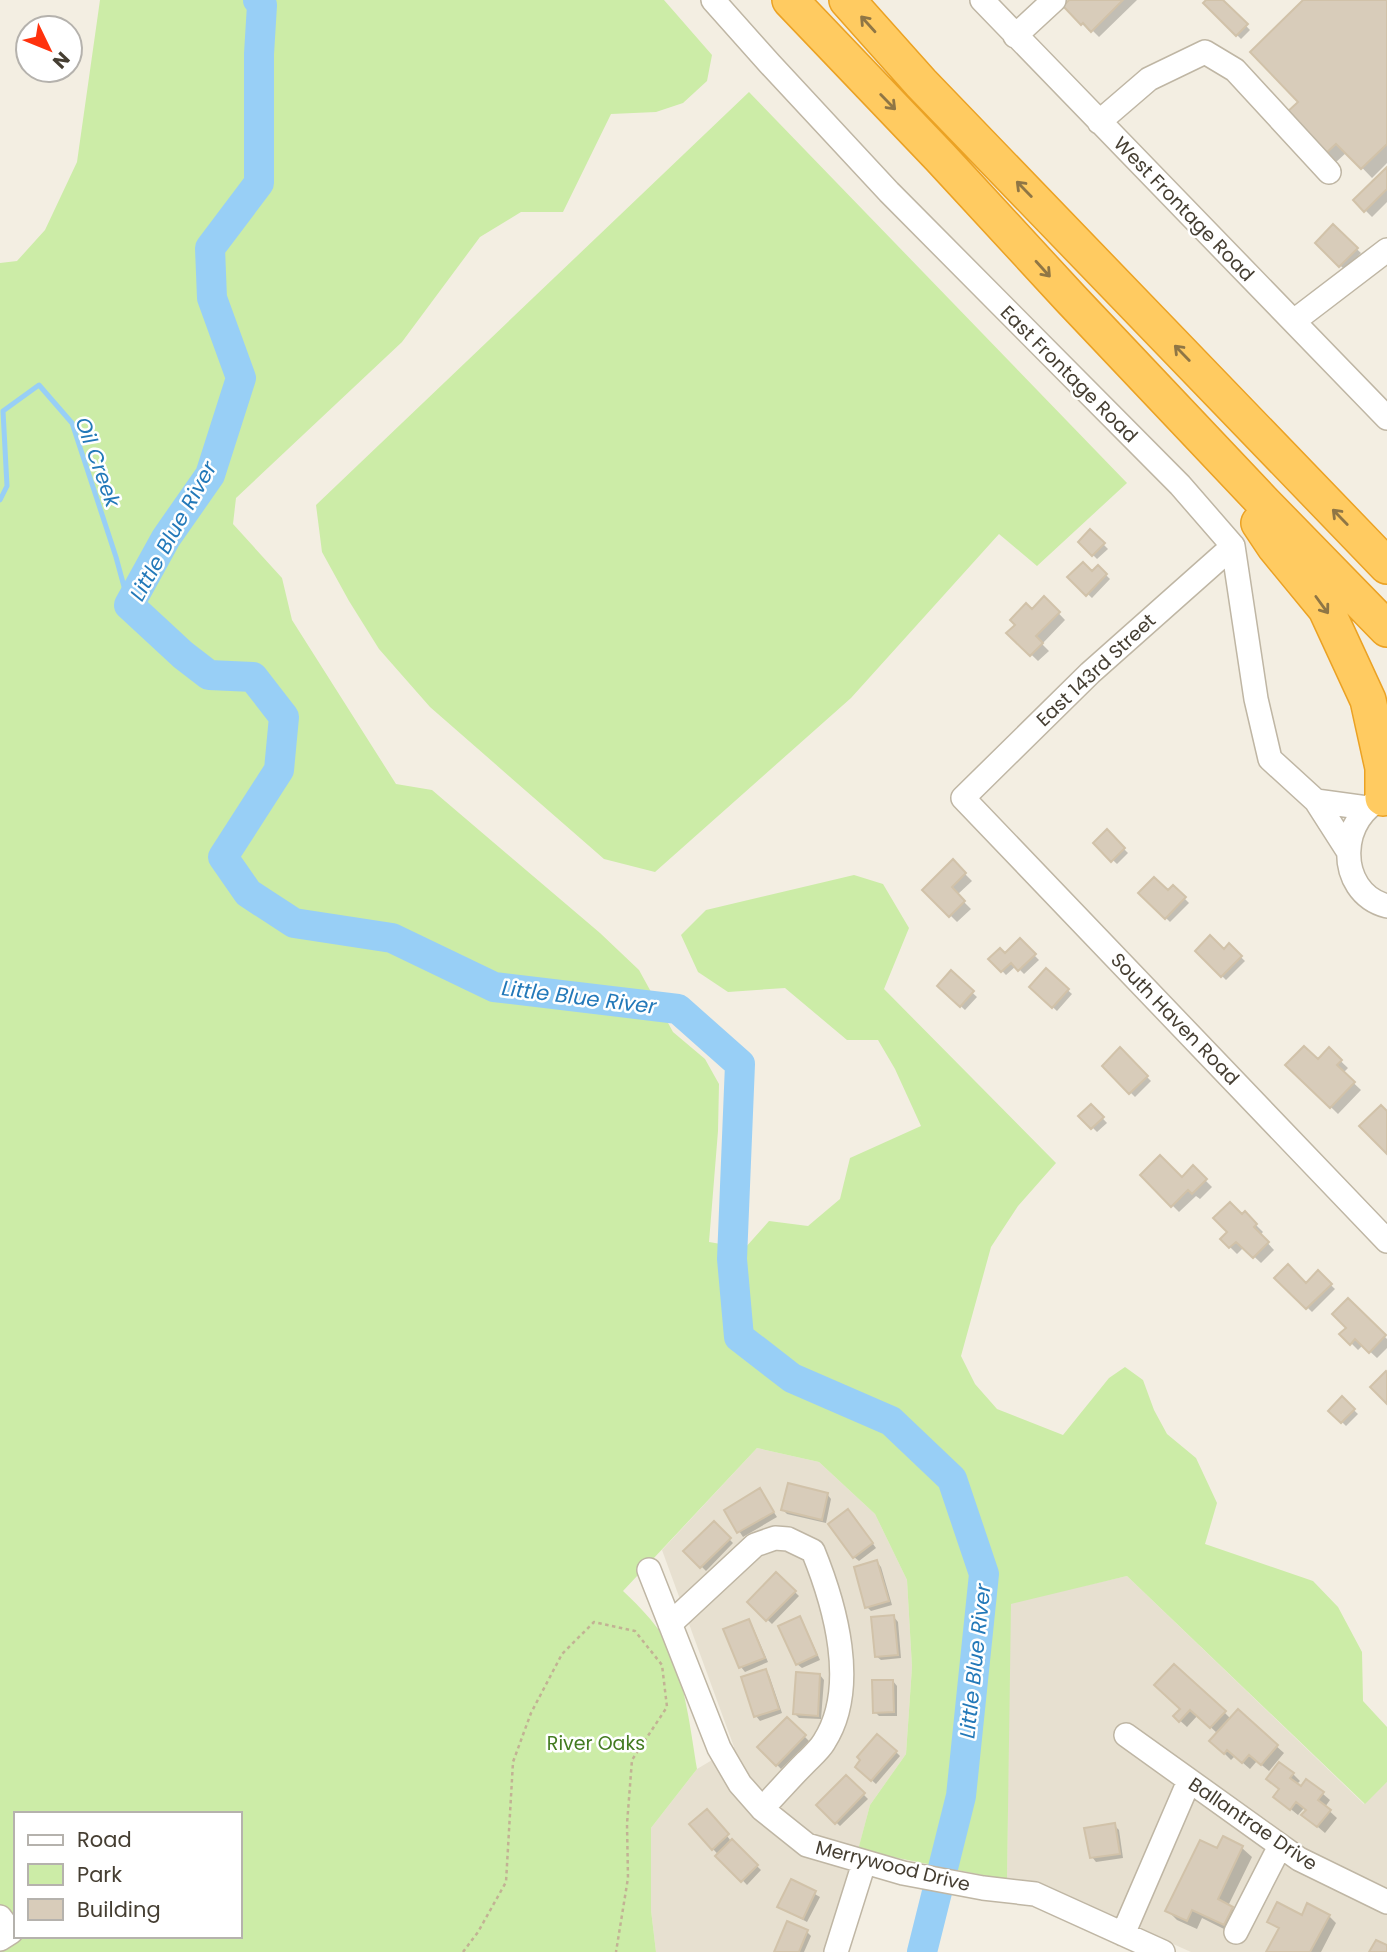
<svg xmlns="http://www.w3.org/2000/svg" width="1387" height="1952" viewBox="0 0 1387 1952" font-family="Poppins,sans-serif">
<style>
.residential{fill:#e7e0d0}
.green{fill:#cceca7;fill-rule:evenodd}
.shadow{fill:#0003}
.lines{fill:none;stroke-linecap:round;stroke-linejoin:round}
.stream{stroke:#98cff6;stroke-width:5}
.river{stroke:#98cff6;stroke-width:30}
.building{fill:#d8ccba;stroke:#d1c2a9;stroke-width:2}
.minor-casing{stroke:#bfb6a4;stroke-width:26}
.highway-casing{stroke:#eba224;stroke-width:38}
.path{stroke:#c2b294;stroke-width:2.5;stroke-dasharray:3.5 3.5;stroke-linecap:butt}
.minor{stroke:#fff;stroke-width:23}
.highway{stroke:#ffcb61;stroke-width:35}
.oneway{stroke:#8f7645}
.labels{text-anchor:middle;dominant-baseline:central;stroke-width:5;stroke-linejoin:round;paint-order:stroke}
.street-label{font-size:19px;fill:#453e32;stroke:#fff}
.park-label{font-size:19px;fill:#437b21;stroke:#fff}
.water-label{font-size:21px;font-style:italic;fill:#2379b9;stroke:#fff}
</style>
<rect width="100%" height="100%" fill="#f3eee2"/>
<path class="residential" d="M757 1448 819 1462 875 1514 907 1580 912 1667 906 1754 870 1805 849 1885 828 1952H656L651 1910V1828L697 1769 734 1747 662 1550Z
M1127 1576 1364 1804 1387 1782V1952H1191L1061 1894 1007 1880 1010 1603Z"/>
<path class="green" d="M100 0H664L712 55 707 81 683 103 656 112 611 114 563 212H521L480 237 402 342 236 498 233 524 282 578 292 620 396 784 432 790 600 933 639 970 673 1032 705 1059 719 1084 718 1131 709 1242 745 1248 769 1221 808 1226 840 1199 850 1158 921 1126 895 1069 878 1040H847L785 988 728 992 698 972 681 935 706 910 854 875 883 884 909 928 884 989 1056 1163 1018 1206 991 1247 961 1356 975 1384 997 1409 1063 1435 1109 1378 1125 1367 1143 1380 1154 1410 1167 1434 1196 1458 1217 1503 1205 1544 1313 1581 1338 1607 1362 1652 1363 1701 1387 1727V1782L1365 1804 1127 1576 1011 1604 1007 1880 858 1850 870 1805 906 1754 912 1667 907 1580 875 1514 819 1462 757 1448 623 1591C641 1608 661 1628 671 1651 685 1685 691 1732 697 1769L651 1828V1910L656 1952H0V263L17 261 45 230 77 162ZM16 1814H240V1936H16Z
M749 92 1127 483 1037 566 999 534 851 698 655 872 604 859 430 707 379 649 349 601 322 552 316 505Z"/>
<path class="shadow" d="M1071 0H1137L1099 37 1091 29 1089 31 1065 6Z
M1208 0H1221L1250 30 1241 39 1205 3Z
M1306 0H1387V163L1372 178 1347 152 1335 163 1288 115 1301 102Z
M1387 170V202L1372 217 1355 200Z
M1333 227 1361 253 1345 270 1317 243Z
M1090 531 1108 549 1097 559 1080 542Z
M1098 567 1110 579 1092 598 1070 577 1092 573Z
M1045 599 1065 620 1042 644 1049 651 1038 661 1009 633Z
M1107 832 1128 853 1117 864 1095 843Z
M953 862 972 881 957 895 971 909 957 922 925 890Z
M1173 887 1189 903 1170 922 1141 893H1168Z
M1020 941 1039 960 1024 974 1016 966 1006 975 991 959 1005 955Z
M1229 946 1245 961 1226 980 1197 951 1224 952Z
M1046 971 1072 994 1057 1011 1031 987Z
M951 973 977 997 965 1010 939 986Z
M1120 1050 1151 1081 1135 1097 1104 1066Z
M1329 1050 1348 1068 1343 1073 1361 1090 1338 1114 1288 1065 1318 1061Z
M1091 1106 1107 1123 1097 1132 1081 1116Z
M1193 1168 1212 1187 1200 1199 1196 1196 1179 1212 1142 1175 1182 1180Z
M1245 1214 1263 1232 1260 1235 1274 1250 1261 1263 1244 1247 1237 1254 1222 1239Z
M1318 1273 1335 1289 1312 1312 1277 1278 1306 1285Z
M1348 1300 1387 1339V1348L1377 1358 1363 1345 1358 1350 1342 1334 1348 1328Z
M1342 1399 1358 1414 1346 1426 1331 1411Z
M760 1491 777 1517 743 1537 726 1511Z
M827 1494 831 1499 826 1523 787 1514 783 1510Z
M852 1515 876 1548 859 1561 854 1557Z
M714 1524 733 1543 706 1571 686 1551Z
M877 1562 881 1567 892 1605 871 1611 867 1607Z
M776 1574 799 1596 772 1624 749 1602Z
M894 1617 898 1622 901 1658 881 1660 876 1656Z
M799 1618 803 1622 820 1660 802 1668 797 1664Z
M748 1621 752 1625 768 1662 745 1672 741 1667Z
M765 1671 769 1675 782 1713 760 1721 756 1716 743 1678Z
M820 1675 824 1680 821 1719 799 1718 795 1714Z
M893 1681 897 1686V1716H879L875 1712Z
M1182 1709 1224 1712 1231 1719 1238 1712 1284 1753 1269 1771 1257 1761 1250 1769 1235 1756 1231 1760 1212 1741 1218 1734 1198 1715 1187 1727 1175 1716Z
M787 1719 809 1741 781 1769 760 1747Z
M896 1752 900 1756 876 1784 857 1767Z
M1293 1774 1300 1781 1296 1785 1323 1794 1330 1800 1325 1807 1337 1818 1325 1833 1304 1815 1307 1810 1304 1808 1298 1815 1276 1797Z
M846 1777 868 1799 840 1826 818 1805Z
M707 1811 731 1841 761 1870 747 1885 713 1849Z
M1114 1825 1119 1830 1123 1858 1096 1862 1092 1857Z
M1224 1839 1242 1848 1252 1857 1228 1906 1242 1918 1234 1934 1202 1918 1197 1929 1177 1920 1167 1910 1218 1850Z
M792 1881 820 1897 807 1922 779 1907Z
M1329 1916 1336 1923 1321 1952H1268L1280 1930 1269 1921Z
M807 1932 811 1936 804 1952H776Z"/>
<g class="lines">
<path class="stream" d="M0 500 7 486 3 411 39 385 72 423 116 557 129 605"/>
<path class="river" d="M258 0 262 5 259 54V183L210 248 212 298 241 378 210 475 166 538 129 605 183 655 209 675 253 677 284 717 279 770 223 857 248 893 294 923 392 938 494 987 678 1009 740 1064 732 1259 739 1337 792 1378 891 1421 952 1479 984 1574 961 1796 922 1952"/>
</g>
<path class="building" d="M1069 0H1123L1091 32 1083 23 1081 25 1063 6Z
M1206 0H1223L1248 24 1236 36 1203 3Z
M1303 0H1387V144L1361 169 1336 144 1324 155 1285 114 1298 102 1250 52Z
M1387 167V189L1364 212 1353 200Z
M1333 224 1358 248 1339 267 1315 243Z
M1090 529 1105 543 1092 556 1078 542Z
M1083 562 1092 571 1098 565 1107 574 1086 596 1067 577Z
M1044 596 1060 612 1036 636 1043 643 1030 656 1006 633 1015 625 1010 620 1026 603 1032 609Z
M1107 829 1125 848 1111 862 1093 843Z
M953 859 966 873 952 887 965 901 949 917 922 890Z
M1154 877 1168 890 1173 885 1186 897 1165 919 1138 893Z
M1210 935 1224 949 1229 943 1242 956 1221 977 1195 951Z
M1020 938 1036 954 1018 971 1011 963 1001 972 988 959 1000 948 1005 953Z
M1046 968 1069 989 1052 1008 1029 987Z
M951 970 974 991 960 1007 937 986Z
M1304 1046 1318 1059 1329 1047 1342 1060 1337 1065 1355 1082 1330 1108 1285 1065Z
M1120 1047 1148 1076 1129 1094 1102 1066Z
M1091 1104 1104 1117 1091 1129 1078 1116Z
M1381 1105 1387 1111V1154L1359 1126Z
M1160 1155 1182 1177 1193 1165 1207 1179 1192 1194 1188 1190 1171 1207 1140 1175Z
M1230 1202 1242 1214 1245 1211 1257 1224 1254 1227 1269 1242 1253 1258 1236 1242 1229 1248 1220 1239 1227 1232 1213 1218Z
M1288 1264 1306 1283 1318 1270 1332 1284 1306 1309 1274 1278Z
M1348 1298 1386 1335 1369 1353 1355 1339 1350 1345 1339 1334 1346 1328 1332 1314Z
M1386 1371 1387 1372V1404L1370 1387Z
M1342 1396 1355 1409 1341 1423 1328 1411Z
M788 1483 828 1493 822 1520 781 1510Z
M760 1488 774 1512 737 1533 724 1510Z
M848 1509 873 1543 853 1558 828 1524Z
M714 1521 731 1538 700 1568 683 1551Z
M877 1560 889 1601 865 1608 854 1567Z
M776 1572 796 1591 766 1621 747 1602Z
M894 1615 898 1655 875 1657 871 1617Z
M800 1616 817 1655 796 1665 778 1626Z
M749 1619 765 1658 739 1668 723 1629Z
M1174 1664 1226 1711 1210 1728 1190 1710 1179 1722 1173 1716 1180 1709 1154 1685Z
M766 1669 779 1709 754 1717 741 1677Z
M796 1672 820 1674 818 1716 793 1714Z
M872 1680H893L894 1712 873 1713Z
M1238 1709 1278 1745 1261 1765 1249 1755 1242 1763 1227 1750 1224 1754 1209 1741Z
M787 1717 806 1735 776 1766 757 1747Z
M877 1734 897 1751 871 1781 855 1767 860 1760 857 1757Z
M1279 1762 1294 1773 1290 1778 1301 1786 1306 1779 1324 1792 1318 1800 1331 1810 1317 1827 1301 1815 1306 1810 1296 1802 1290 1810 1273 1797 1279 1789 1266 1779Z
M846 1775 865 1793 835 1824 816 1805Z
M707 1809 729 1834 712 1850 689 1824Z
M1115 1823 1120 1854 1090 1858 1084 1828Z
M1223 1836 1243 1846 1218 1899 1233 1907 1224 1925 1192 1910 1187 1921 1165 1911 1200 1840 1217 1848Z
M732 1839 758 1865 741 1882 715 1856Z
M791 1879 816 1891 803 1919 777 1907Z
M1277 1902 1302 1915 1307 1903 1330 1915 1310 1952H1266L1279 1928 1267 1922Z
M787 1921 808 1930 799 1952H774Z
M1376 1940 1387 1945V1952H1369Z"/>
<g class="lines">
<g class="minor-casing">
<path id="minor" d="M713 0 770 64 889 192 1180 485 1233 546 1256 699 1270 759 1316 801 1348 851
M982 0 1387 418
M1015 36 1054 0
M1099 122 1149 79 1205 52 1235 70 1329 172
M1294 321 1387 250
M1233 546 1090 673 963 798 1387 1241
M1387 797C1338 813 1334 892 1387 906
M1316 801 1367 808
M649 1570 719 1748 740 1784 762 1809 807 1845 903 1873 983 1888 1035 1894 1163 1952
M670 1624 755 1545 775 1538 788 1539 813 1551C835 1605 859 1688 824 1742 820 1749 812 1756 806 1762 791 1777 777 1793 762 1809
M1126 1735 1299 1859 1387 1902
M0 1917 11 1932 0 1939
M1236 1932 1280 1846
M1123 1934 1189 1781
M836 1952 864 1863"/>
</g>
<g class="highway-casing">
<path id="highway" d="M790 0 940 157 1071 299 1264 503 1387 629
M847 0 921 83 1387 566
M1259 523 1275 547 1326 609 1368 700 1383 768V798"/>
</g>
<path class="path" d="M463 1952 478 1932 506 1882 513 1762 531 1713 562 1654 594 1622 635 1631 662 1665 667 1707 632 1760 627 1824 628 1878 616 1952"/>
<use href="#minor" class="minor"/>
<use href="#highway" class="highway"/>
</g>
<defs><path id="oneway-shaft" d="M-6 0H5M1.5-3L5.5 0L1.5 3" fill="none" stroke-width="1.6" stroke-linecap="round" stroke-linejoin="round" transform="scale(1.75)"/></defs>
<g class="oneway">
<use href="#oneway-shaft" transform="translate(868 24) rotate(-132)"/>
<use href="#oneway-shaft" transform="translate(888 102) rotate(46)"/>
<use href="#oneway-shaft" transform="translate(1024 189) rotate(-134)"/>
<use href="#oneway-shaft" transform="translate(1043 269) rotate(48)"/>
<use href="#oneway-shaft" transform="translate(1182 353) rotate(-134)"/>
<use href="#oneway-shaft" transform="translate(1340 517) rotate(-134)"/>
<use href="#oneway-shaft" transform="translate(1322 605) rotate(54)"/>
</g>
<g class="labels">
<g class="street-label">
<text transform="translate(1184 209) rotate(46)">West Frontage Road</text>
<text transform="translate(1069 374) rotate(45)">East Frontage Road</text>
<text transform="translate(1096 670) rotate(-43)">East 143rd Street</text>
<text transform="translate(1175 1019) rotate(46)">South Haven Road</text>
<text transform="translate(1253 1824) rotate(34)">Ballantrae Drive</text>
<text transform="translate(893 1866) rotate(14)">Merrywood Drive</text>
</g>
<g class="park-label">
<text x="596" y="1743">River Oaks</text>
</g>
<g class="water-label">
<text transform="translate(98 462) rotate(70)">Oil Creek</text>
<text transform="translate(173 531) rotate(-61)">Little Blue River</text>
<text transform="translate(579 997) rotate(7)">Little Blue River</text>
<text transform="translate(975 1661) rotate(-84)">Little Blue River</text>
</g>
</g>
<rect x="14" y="1812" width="228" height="126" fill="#ffffff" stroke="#b5b2ad" stroke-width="2"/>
<rect x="28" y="1835" width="35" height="10" fill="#ffffff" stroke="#b5b2ad" stroke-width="2"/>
<text x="77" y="1847" font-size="21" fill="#453e32">Road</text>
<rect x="28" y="1864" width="35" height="21" fill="#cceca7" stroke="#b5b2ad" stroke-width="2"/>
<text x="77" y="1882" font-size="21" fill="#453e32">Park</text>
<rect x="28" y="1899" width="35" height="21" fill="#d8ccba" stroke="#b5b2ad" stroke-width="2"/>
<text x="77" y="1917" font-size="21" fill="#453e32">Building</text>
<g transform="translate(49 49) rotate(133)"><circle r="33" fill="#ffffff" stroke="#b5b2ad" stroke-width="2"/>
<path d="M0-5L12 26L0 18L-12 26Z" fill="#ff320d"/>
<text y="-10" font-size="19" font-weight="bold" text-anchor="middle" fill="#453e32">N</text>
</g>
</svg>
